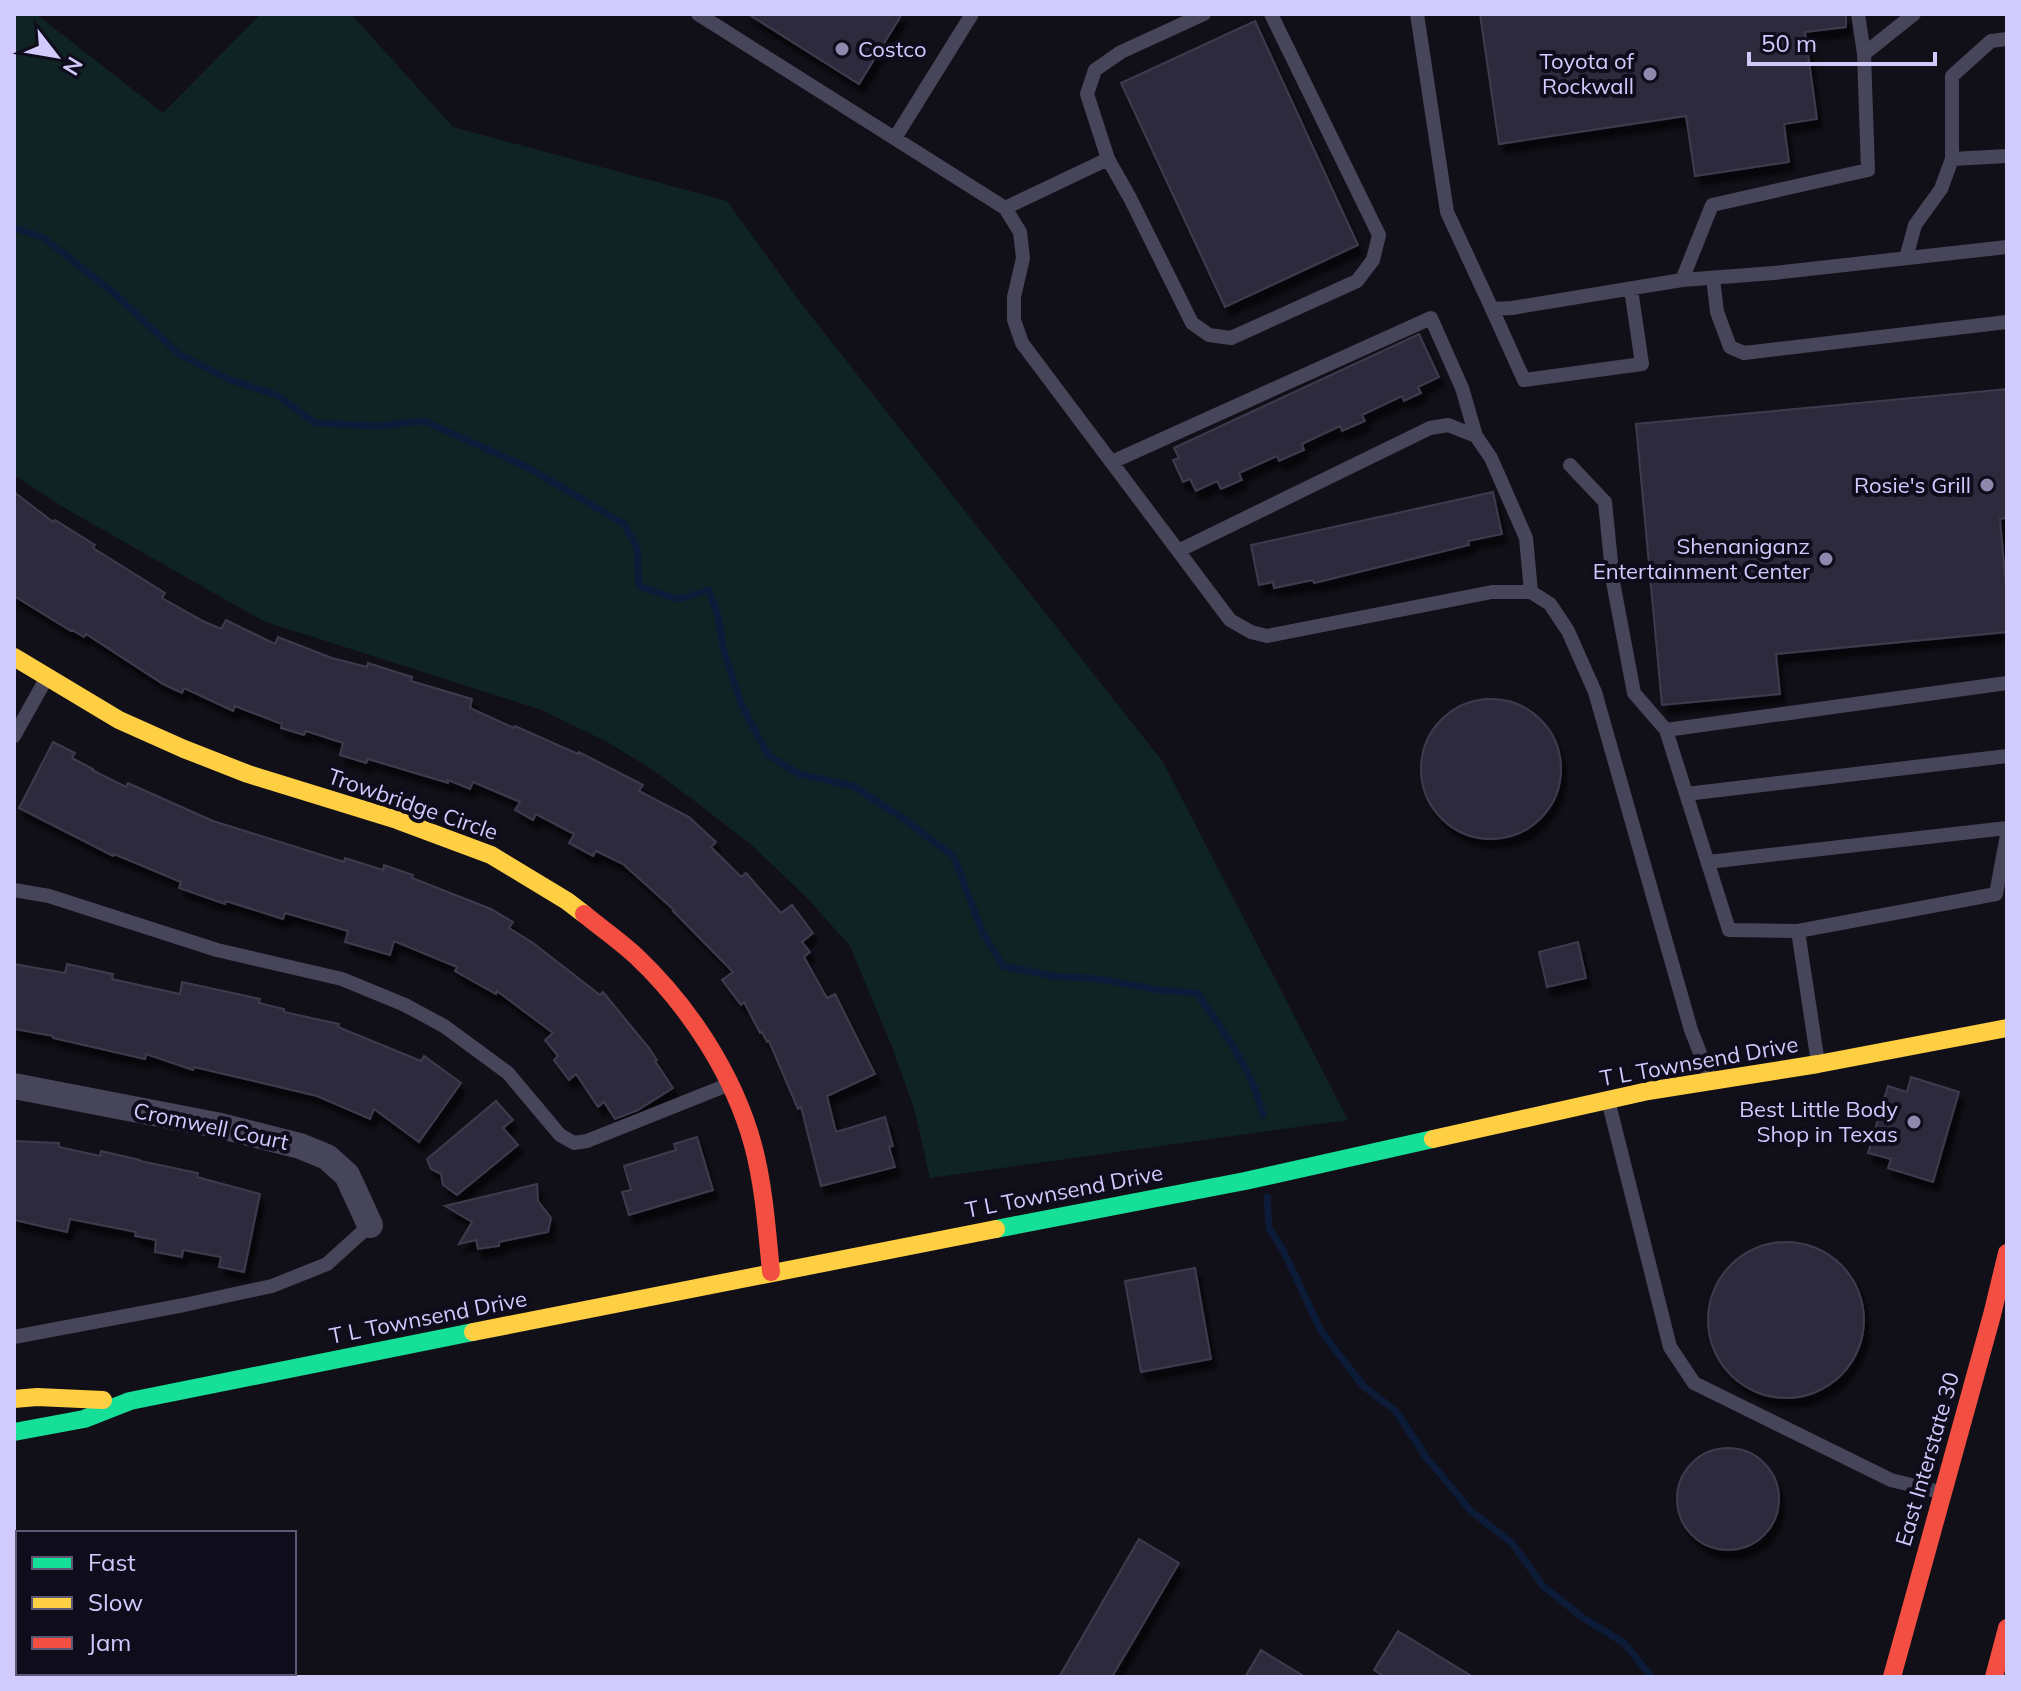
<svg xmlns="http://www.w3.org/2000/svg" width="2021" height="1691" viewBox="0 0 2021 1691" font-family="Mulish,sans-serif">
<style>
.green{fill:#102324}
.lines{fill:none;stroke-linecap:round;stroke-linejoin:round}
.stream{stroke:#0c1b38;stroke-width:7}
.building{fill:#2f2c3c;stroke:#3d3a4d;stroke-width:2;filter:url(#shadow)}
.lane{stroke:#464559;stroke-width:14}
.street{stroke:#464559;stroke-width:26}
.fast{stroke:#16e098;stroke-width:18}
.slow{stroke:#ffcf43;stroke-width:18}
.jam{stroke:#f24e42;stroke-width:18}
.poi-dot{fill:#8e89ad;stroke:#0f0c1c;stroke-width:3}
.labels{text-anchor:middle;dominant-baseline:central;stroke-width:8;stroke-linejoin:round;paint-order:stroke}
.poi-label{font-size:22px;fill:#d1cafd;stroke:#0f0c1c;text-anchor:end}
.street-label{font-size:22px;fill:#d1cafd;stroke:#0f0c1c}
</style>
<defs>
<filter id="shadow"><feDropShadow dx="5" dy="9" stdDeviation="2" flood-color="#0009"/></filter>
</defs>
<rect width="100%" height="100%" fill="#111018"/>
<path class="green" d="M14 14H36L163 113 261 14H351L453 127 727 201 800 302 1163 762 1348 1120 930 1178 914 1108 892 1047 850 946 810 901 754 847 700 805 653 770 609 743 542 710 263 621 63 507 14 475Z"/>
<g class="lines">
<path class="stream" d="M14 228 42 237 113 292 179 354 228 379 276 395 316 423 378 426 424 421 529 468 624 524 637 547 639 586 678 599 709 590 718 616 724 651 741 704 768 755 799 774 853 786 907 821 954 857 982 931 1003 966 1053 976 1099 979 1159 990 1197 993C1223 1031 1252 1069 1263 1115
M1267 1197 1269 1228 1284 1252 1321 1331 1364 1387 1395 1410 1426 1457 1472 1512 1511 1542 1544 1587 1582 1617 1624 1643 1652 1677"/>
</g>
<path class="building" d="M748 14H902L859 84Z
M1480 14H1846V27L1805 32 1817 119 1784 124 1789 162 1695 176 1686 116 1499 144Z
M1255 21 1358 245 1225 307 1121 83Z
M1419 334 1439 377 1418 387 1421 393 1404 401 1402 396 1362 415 1365 421 1342 431 1340 426 1302 444 1304 450 1279 461 1277 456 1239 473 1242 480 1221 489 1217 481 1196 491 1190 479 1183 482 1173 460 1179 458 1174 448Z
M2007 389V518L2000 519 2007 598V632L1776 654 1780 694 1662 705 1636 424Z
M14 492 53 522 55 520 95 545 93 548 165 593 162 598 203 621 221 629 226 620 275 644 278 637 332 658 367 667 368 663 412 677 411 681 472 699 470 708 514 728 515 726 578 754 579 752 643 785 639 791 689 817 716 842 711 847 741 877 746 873 781 913 792 905 813 933 802 942 810 952 804 957 827 998 835 994 875 1074 827 1096 836 1132 885 1117 893 1146 889 1147 895 1167 821 1186 801 1107 798 1109 769 1041 767 1042 762 1032 760 1033 744 1002 741 1005 722 980 733 972 673 911 674 910 623 864 596 851 593 856 569 843 574 834 536 814 533 820 515 810 520 802 473 782 470 789 448 780V783L368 759 366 763 340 755 343 743 306 731 304 735 281 728 282 724 235 706 233 711 184 688 182 693 163 684 86 634 84 637 72 630 71 631 14 596Z
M1493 492 1502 534 1468 541 1469 545 1314 583 1313 580 1274 588 1273 582 1259 585 1251 545Z
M1421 769a70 70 0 1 1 140 0a70 70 0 1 1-140 0Z
M53 742 75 753 72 758 93 769 92 770 126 787 128 783 213 821 344 862 345 858 383 870 384 865 413 875 412 878 491 909 513 922 509 928 533 943 600 995 603 992 649 1048 657 1060 655 1061 673 1088 638 1110 615 1119 604 1102 598 1107 576 1074 569 1080 554 1060 558 1056 545 1040 553 1033 497 991 496 994 455 971 457 967 394 941 390 955 345 942 348 931 285 913 283 919 226 901 225 904 179 888 181 882 114 854 113 856 19 808Z
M1578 942 1586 978 1547 987 1539 952Z
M14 964 65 973 67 964 113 974 112 979 180 994 182 982 260 999 259 1003 284 1009V1012L339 1024 338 1027 421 1061 424 1056 461 1083 419 1142 374 1109 370 1119 317 1096 194 1067 193 1070 146 1054 145 1059 53 1038V1036L14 1029Z
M1911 1077 1959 1092 1933 1182 1888 1168 1891 1159 1868 1153 1888 1086 1907 1092Z
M496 1101 513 1120 503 1128 518 1145 457 1195 443 1185 441 1174 431 1169 427 1159Z
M697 1137 713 1190 629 1215 622 1192 631 1190 624 1166 676 1150 674 1144Z
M14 1141 59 1143V1147L100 1156 101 1151 140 1160V1161L198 1173 197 1177 260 1194 244 1272 219 1267 221 1257 183 1250 182 1257 155 1252 156 1240 135 1236 136 1232 70 1219 67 1232 14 1220Z
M537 1184 538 1201 551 1218 548 1232 499 1242V1246L478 1249 476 1240 459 1244 472 1222 445 1206Z
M1708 1320a78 78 0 1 1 156 0a78 78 0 1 1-156 0Z
M1195 1268 1211 1359 1141 1372 1125 1281Z
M1677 1499a51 51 0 1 1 102 0a51 51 0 1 1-102 0Z
M1139 1539 1179 1563 1112 1677H1059Z
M1398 1631 1473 1677H1385L1374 1670Z
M1261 1650 1305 1677H1245Z"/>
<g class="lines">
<path class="lane" d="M698 14 1005 208 1020 232 1023 258 1014 297V320L1022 343 1230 620 1251 632 1267 636 1492 592H1531L1550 604 1568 631 1595 692 1691 1030 1711 1081
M1204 14 1121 52 1095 70 1087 94 1108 159 1130 198 1192 323 1209 335 1231 338 1357 281 1373 260 1379 235 1271 14
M1417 14 1447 212 1492 309 1512 308 1682 280 1712 205 1868 170 1864 54 1914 14
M1858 14 1864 54
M895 138 972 14
M1952 159 2007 156
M1005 208 1108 159
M1906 258 1915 225 1941 189 1952 159V76L1991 41 2007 39
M1713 278 1717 312 1730 347 1744 353 2007 322
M1682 280 1774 273 2007 247
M1492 309 1524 380 1642 364 1631 289
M1112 462 1431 318 1462 388 1476 436
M1570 465 1605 502 1613 582 1634 693 1666 730
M1178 551 1430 428 1448 425 1476 436 1491 458 1526 538 1531 592
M14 736 46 679
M1686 794 2007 756
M1708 862 2007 828
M14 890 49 896 217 950 342 979 405 1005 444 1026 508 1073 560 1135 574 1143 587 1141 730 1084
M1798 931 1996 894 2007 835
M1818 1063 1798 931 1729 930 1666 730 2007 683
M1608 1100 1670 1347 1694 1383 1891 1480 1940 1492
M14 1337 184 1305 272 1286 327 1264 370 1225"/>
<path class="street" d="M14 1086 221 1126 300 1146 327 1157 347 1175 370 1225"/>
<path class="fast" d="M996 1229 1245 1181 1433 1139
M14 1432 84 1419 130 1401 473 1332"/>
<path class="slow" d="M14 657 119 720 184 749 248 774 397 820 491 855 567 901 584 914
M1433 1139 1648 1091 1818 1064 2007 1028
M473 1332 996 1229
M14 1399 37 1397 103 1400"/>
<path class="jam" d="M584 914C601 928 620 941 636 956 689 1006 734 1075 753 1145 764 1186 767 1231 771 1272
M1892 1677 1992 1315 2007 1253
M1994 1677 2007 1628"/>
</g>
<g class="poi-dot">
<circle cx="842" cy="49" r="8"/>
<circle cx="1650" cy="74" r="8"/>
<circle cx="1987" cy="485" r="8"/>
<circle cx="1826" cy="559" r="8"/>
<circle cx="1914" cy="1122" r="8"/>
</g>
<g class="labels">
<g class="poi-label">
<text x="858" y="49" text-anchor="start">Costco</text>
<text x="1634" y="61">Toyota of<tspan x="1634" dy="25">Rockwall</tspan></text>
<text x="1971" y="485">Rosie's Grill</text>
<text x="1810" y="546">Shenaniganz<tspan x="1810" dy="25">Entertainment Center</tspan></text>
<text x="1898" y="1109">Best Little Body<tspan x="1898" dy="25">Shop in Texas</tspan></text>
</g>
<g class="street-label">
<text transform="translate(413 804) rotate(19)">Trowbridge Circle</text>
<text transform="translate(1699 1061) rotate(-10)">T L Townsend Drive</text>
<text transform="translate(211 1126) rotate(12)">Cromwell Court</text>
<text transform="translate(1064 1191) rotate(-11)">T L Townsend Drive</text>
<text transform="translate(428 1317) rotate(-11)">T L Townsend Drive</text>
<text transform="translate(1927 1459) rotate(-74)">East Interstate 30</text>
</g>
</g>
<rect width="2021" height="1691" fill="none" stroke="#d1cafd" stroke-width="32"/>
<rect x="16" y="1531" width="280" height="144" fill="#0f0c1c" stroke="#5d5876" stroke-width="2"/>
<rect x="32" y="1557" width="40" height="12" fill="#16e098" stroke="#5d5876" stroke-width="2"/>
<text x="88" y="1571" font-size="24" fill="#d1cafd">Fast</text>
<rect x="32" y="1597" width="40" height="12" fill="#ffcf43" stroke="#5d5876" stroke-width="2"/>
<text x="88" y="1611" font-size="24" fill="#d1cafd">Slow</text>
<rect x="32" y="1637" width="40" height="12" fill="#f24e42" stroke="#5d5876" stroke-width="2"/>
<text x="88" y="1651" font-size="24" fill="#d1cafd">Jam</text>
<g transform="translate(56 56) rotate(121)" stroke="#0f0c1c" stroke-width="6" paint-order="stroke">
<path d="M0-6L14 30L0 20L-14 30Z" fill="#d1cafd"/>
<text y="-12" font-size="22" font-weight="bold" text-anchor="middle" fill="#d1cafd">N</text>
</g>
<path d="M1749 52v12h186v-12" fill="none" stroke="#d1cafd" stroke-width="4"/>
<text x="1761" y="52" font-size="24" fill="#d1cafd" stroke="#0f0c1c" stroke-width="6" paint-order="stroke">50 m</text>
</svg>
